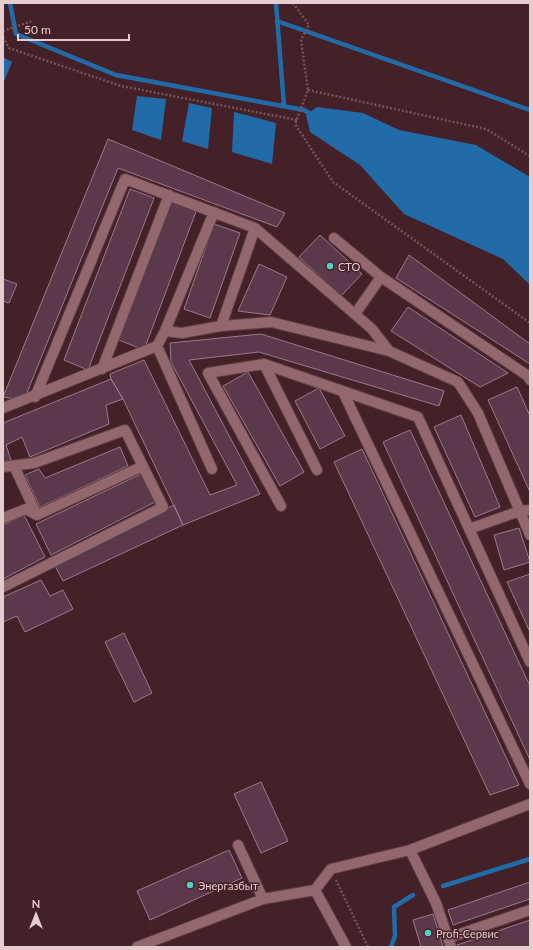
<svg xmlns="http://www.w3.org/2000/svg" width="533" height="950" viewBox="0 0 533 950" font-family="Lato,sans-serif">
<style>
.water{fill:#226ba9}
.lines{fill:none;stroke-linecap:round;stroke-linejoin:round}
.stream{stroke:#226ba9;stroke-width:4.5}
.building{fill:#5b384a;stroke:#9f788b}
.minor-casing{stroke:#5d3f45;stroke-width:12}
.path{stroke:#75545b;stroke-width:2.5;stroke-dasharray:2 2;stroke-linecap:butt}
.minor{stroke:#92676e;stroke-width:10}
.poi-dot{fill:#55cec4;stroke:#442028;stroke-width:1.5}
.labels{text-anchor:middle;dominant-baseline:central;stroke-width:3;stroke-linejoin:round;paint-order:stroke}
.poi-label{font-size:11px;fill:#e4cccf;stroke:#442028;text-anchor:start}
</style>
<rect width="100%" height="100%" fill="#442028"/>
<path class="water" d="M3 57 12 62 3 84Z
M137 96 166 99 161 140 132 130Z
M189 103 212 108 208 149 182 141Z
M317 107 363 113 399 130 476 145 530 177V285L503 259 404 214 360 165 310 132 306 115Z
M234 112 276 123 272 164 232 152Z"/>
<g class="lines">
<path class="stream" d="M10 3 16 34 116 75 304 110 314 116
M276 3 284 106
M277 21 530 110
M443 886 530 859
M391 947 395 936 394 907 413 895"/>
</g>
<path class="building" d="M108 139 285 213 277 227 118 168 24 400 3 397Z
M130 189 154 198 88 370 64 360Z
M172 200 197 209 144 350 119 340Z
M214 224 240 233 210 318 184 309Z
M320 235 362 274 341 296 299 257Z
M409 255 530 344V364L396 278Z
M259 264 287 277 270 315 238 311Z
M3 279 17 284 9 303 3 301Z
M408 307 508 373 480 387 391 331Z
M261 334 444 391 439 406 259 352 189 360 260 494 183 525 123 399 111 379 110 374 144 360 210 495 237 485 171 362 170 343Z
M248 372 304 472 280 486 223 386Z
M111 379 123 399 106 405 109 424 30 457 22 437 6 445 11 460 3 462V423Z
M517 387 530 416V492L488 400Z
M319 388 345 436 320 449 295 401Z
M461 415 500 507 475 517 434 427Z
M410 430 530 686V760L383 442Z
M120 447 128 466 40 507 25 475 39 469 45 478Z
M362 449 519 785 490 795 334 462Z
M143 473 159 500 51 555 36 524Z
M174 505 183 525 63 581 54 564Z
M24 515 45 557 3 579V525Z
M519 528 530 562 504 570 494 535Z
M530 574V632L507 582Z
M41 580 50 596 63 590 73 609 25 632 17 616 3 622V597Z
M124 633 152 693 134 702 105 642Z
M261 782 288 841 261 853 234 794Z
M229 850 242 878 150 920 137 891Z
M530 882V899L453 925 448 910Z
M433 914 443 947H421L413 920Z
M530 920V947H458L457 945Z"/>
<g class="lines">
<g class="minor-casing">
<path id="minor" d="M334 238 381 277 528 376 530 380
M355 314 381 277
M221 326 255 228
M165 331 182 333 221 326 271 322 389 351 458 382 478 413 530 535
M264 364 317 470
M102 369 169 195
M343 392 530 784
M35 397 125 179 255 228 372 329 389 351
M3 408 157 346
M14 466 37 515
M3 467 34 463 125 430 163 507 3 587
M212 469 157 346 165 331 214 212
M281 506 208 373 264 364 418 417 530 662
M3 518 26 509 37 515 143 466
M469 529 520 511 530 510
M238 845 263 899
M410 850 436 903 451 947
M315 890 346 947
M448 938 530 910
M137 947 263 899 315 890 331 869 410 850 530 804"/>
</g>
<path class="path" d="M293 3 309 25 301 40 308 90 295 124 333 182 530 323
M3 31 32 21
M3 37 9 48 121 86 297 120
M308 90 486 129 530 156
M336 880 368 947"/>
<use href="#minor" class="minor"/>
</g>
<g class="poi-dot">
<circle cx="330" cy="266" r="4"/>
<circle cx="190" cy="885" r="4"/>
<circle cx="428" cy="933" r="4"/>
</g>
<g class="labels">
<g class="poi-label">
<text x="338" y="266">СТО</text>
<text x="198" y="885">Энергазбыт</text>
<text x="436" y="933">Profi-Сервис</text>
</g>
</g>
<rect width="533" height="950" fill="none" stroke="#e4cccf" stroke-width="8"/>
<g transform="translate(36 914)" stroke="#442028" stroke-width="3" paint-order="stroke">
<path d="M0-3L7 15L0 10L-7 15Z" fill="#e4cccf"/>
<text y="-6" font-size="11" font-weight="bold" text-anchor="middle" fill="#e4cccf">N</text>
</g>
<path d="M18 34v6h111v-6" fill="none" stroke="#e4cccf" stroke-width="2"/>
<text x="24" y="34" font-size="12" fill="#e4cccf" stroke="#442028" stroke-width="3" paint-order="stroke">50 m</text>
</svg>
